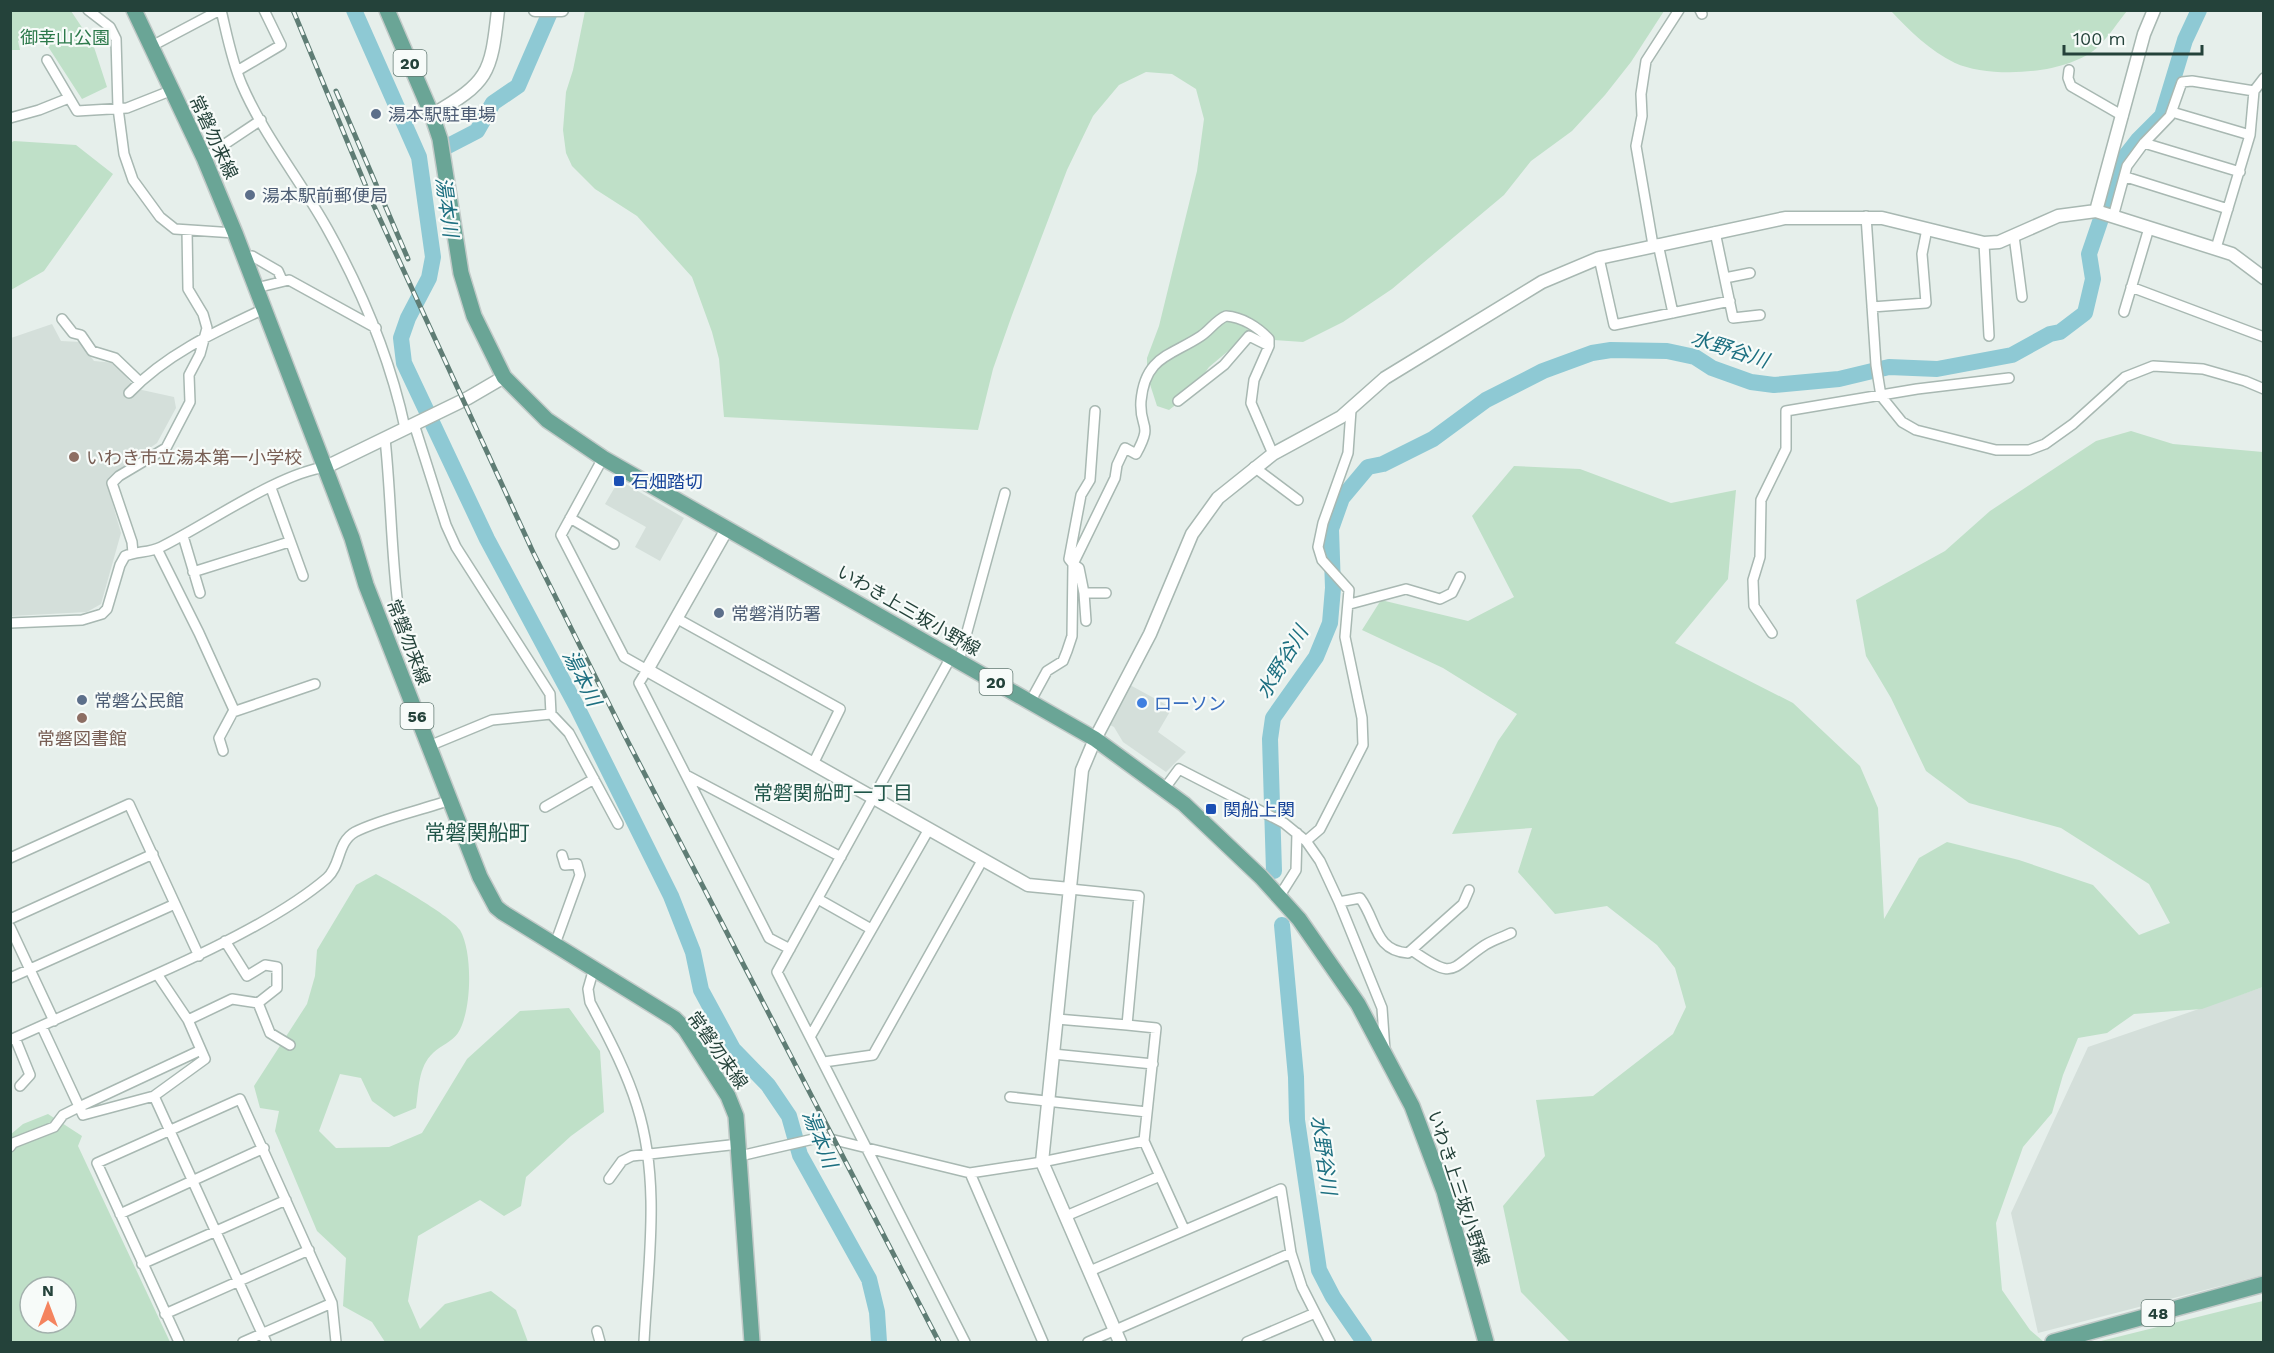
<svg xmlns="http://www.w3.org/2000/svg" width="2274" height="1353" viewBox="0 0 2274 1353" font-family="'Work Sans','Noto Sans JP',sans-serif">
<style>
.built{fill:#d4dfda}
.green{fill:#bfe0c8;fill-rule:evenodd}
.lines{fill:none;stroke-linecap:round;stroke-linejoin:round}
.river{stroke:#8ec9d4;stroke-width:16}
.minor-casing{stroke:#a8b8b2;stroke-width:12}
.tertiary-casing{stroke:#a8b8b2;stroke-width:15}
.primary-casing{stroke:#c2cac8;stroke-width:18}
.minor{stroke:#fff;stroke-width:9}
.tertiary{stroke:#fff;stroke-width:12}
.primary{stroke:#6aa596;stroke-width:15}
.rail-casing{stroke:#5f7d75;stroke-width:5}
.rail{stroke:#f7fbf9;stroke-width:3;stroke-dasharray:9;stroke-linecap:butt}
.service-dot{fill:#5c6f8a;stroke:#f7fbf9;stroke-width:2}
.education-dot{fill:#8d6e63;stroke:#f7fbf9;stroke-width:2}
.transit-dot{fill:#1a4fb4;stroke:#f7fbf9;stroke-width:2}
.shop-dot{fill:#3f7fe0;stroke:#f7fbf9;stroke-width:2}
.labels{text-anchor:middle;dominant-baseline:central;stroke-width:4.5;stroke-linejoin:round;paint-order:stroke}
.shield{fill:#f7fbf9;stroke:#637a73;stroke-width:1.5}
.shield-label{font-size:16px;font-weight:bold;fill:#24423a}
.park-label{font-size:18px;fill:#2d7a4b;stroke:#f7fbf9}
.service-label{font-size:18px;fill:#4e5e75;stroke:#f7fbf9;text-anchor:start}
.street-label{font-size:18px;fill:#24423a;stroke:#f7fbf9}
.education-label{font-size:18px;fill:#785e54;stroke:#f7fbf9;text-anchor:start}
.transit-label{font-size:18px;fill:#164399;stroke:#f7fbf9;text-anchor:start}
.shop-label{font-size:18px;fill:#366cbe;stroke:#f7fbf9;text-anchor:start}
.water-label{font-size:20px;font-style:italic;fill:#1c6f80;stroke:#f7fbf9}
.neighbourhood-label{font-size:20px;fill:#1f5548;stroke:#f7fbf9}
.quarter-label{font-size:21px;fill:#1f5548;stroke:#f7fbf9}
</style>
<rect width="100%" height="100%" fill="#e6efeb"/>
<path class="built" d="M52 324 61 341 80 342 94 361 115 363 132 384 142 390 174 397 176 408 157 443 117 471 107 484 121 533 101 604 87 612 11 616V338Z
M619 480 684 518 660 561 635 547 646 527 605 504Z
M1130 685 1172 708 1158 732 1186 752 1166 772 1123 742 1114 727 1108 724Z
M2263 987V1275L2038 1333 2011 1213 2088 1047Z"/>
<path class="green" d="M10 11H71L93 44 107 87 82 99 36 28 18 41 20 50H11Z
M585 11H1664L1631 62 1605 95 1572 131 1531 161 1504 195 1392 289 1343 322 1303 342 1259 339 1233 347 1209 367 1191 393 1169 410 1157 406 1147 375V358L1159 326 1197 171 1204 119 1196 89 1172 74 1146 72 1119 85 1093 116 1067 170 1012 315 993 369 978 430 724 417 719 359 712 332 692 277 637 216 595 189 572 166 566 153 563 130 566 92 573 70Z
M1891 11H2127C2118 22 2109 36 2099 46 2069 75 1991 79 1955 63 1930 51 1909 30 1891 11Z
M14 141 76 145 113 174 44 271 11 290 10 143Z
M2131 431 2173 444 2263 452V987L2202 1009 2134 1014 2107 1033 2078 1038 2063 1075 2052 1113 2023 1147 1996 1223 2002 1290 2030 1330 2044 1342H1570L1521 1292 1503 1206 1545 1156 1536 1100 1593 1096 1673 1034 1686 1007 1675 968 1657 945 1607 906 1555 914 1518 872 1532 828 1452 834 1498 741 1517 714 1443 668 1362 630 1381 600 1468 621 1514 597 1472 516 1514 466 1580 469 1671 503 1736 490 1728 579 1675 643 1793 703 1860 766 1878 808 1884 919 1919 858 1947 842 2019 860 2093 885 2139 935 2170 923 2149 884 2061 828 1969 803 1926 771 1891 698 1866 656 1856 600 1945 551 1990 511 2096 441Z
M376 874C393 883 451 916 460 930 473 952 472 1011 458 1033 453 1041 440 1046 433 1053 418 1067 419 1089 416 1108L394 1117 372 1101 361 1078 340 1074 319 1131 336 1148 389 1147 422 1133 467 1059 520 1011 569 1008 600 1051 604 1112 571 1136 526 1177 521 1206 504 1216 480 1200 418 1236 408 1301 420 1329 445 1304 491 1291 516 1310 528 1342H385L372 1322 343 1306 346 1258 317 1231 275 1131 279 1111 260 1108 254 1086 307 1004 315 976 317 950 356 885Z
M48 1114 82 1136 78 1146 170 1342H11L10 1135 23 1124ZM30 1287H66V1323H30Z
M2263 1301V1342H2097L2242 1306Z"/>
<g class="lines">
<path class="river" d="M354 10 419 157 433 257 429 278 408 318 401 338 404 363 487 539 577 707 671 896 693 952 701 990 733 1049 768 1085 789 1116 800 1155 869 1279 877 1312 879 1342
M448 146 477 131 493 103 518 86 551 10
M1274 871 1270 739 1273 718 1316 657 1330 623 1333 588 1331 529 1342 498 1368 467 1383 464 1433 439 1486 400 1543 371 1592 353 1611 350 1667 351 1695 357 1712 368 1751 382 1774 385 1839 379 1889 367 1937 369 2012 355 2050 334 2060 332 2085 313 2093 279 2089 254 2120 163 2138 140 2162 116 2185 40 2199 10
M1282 925 1296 1077 1297 1120 1319 1270 1333 1297 1364 1342"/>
<g class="minor-casing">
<path id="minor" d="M88 10 110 27 116 39 118 108 124 154 133 180 160 217 175 229 235 233
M221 10C227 35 232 62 242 85 264 136 301 181 328 230 363 293 390 358 405 428
M1700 10 1702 14
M150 47 220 10
M47 60 77 111 127 108 170 91
M2069 70 2068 78 2071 86 2123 116
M237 71 281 45 264 10
M2172 112 2250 135
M10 118 39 110 69 98
M2144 143 2240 172
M204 158 261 120
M2126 177 2228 209
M1866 216 1876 365 1881 396 1902 422 1916 430 1996 450H2029L2045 444 2073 424 2125 377 2153 366 2203 369 2245 381 2264 389
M2113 217 2127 166 2144 143 2170 116 2182 82 2192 81 2254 91
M1715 232 1733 318 1760 315
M2014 236 2022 297
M1984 243 1989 336
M1658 244 1673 313
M1653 245 1636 146 1642 116 1641 94 1646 61 1679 10
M2216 248 2250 135 2254 91 2264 78
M1599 258 1614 325 1730 301
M244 259 252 256 278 271 282 280
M1725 278 1750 273
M2131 287 2264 337
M256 288 289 280 376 328
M1872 307 1926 303 1922 254 1927 229
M2124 312 2149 228
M62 319 73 333 81 335 92 351 115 358 140 382
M129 393C166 354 217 331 264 309
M1178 401 1224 365 1249 336 1269 346 1254 380 1251 403 1273 454
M414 424 446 525 456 547 550 694 551 714 569 733 618 824
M385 439C391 494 391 550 398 606
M603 458 561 535 624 657 647 670 639 683 769 938 790 949
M1254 467 1298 500
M271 488 303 576
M570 518 614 544
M183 536 200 593
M157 549 199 633 234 710 219 738 223 751
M133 553 132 542 112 483 119 476 166 448 190 402 189 375 200 354 207 328 203 314 188 289 187 230
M193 572 289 542
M1084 593 1086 621
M1106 593H1084L1079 568 1073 564 1115 478 1117 465 1125 448 1136 454C1154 421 1139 430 1141 401 1145 356 1171 356 1201 336 1210 330 1216 320 1226 316 1242 317 1258 327 1269 339V346
M1350 604 1406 589 1440 599 1452 593 1460 577
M676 618 840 709 813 764
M10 623 82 620 102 614 107 609 120 565 125 556C137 551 149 553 161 547 206 525 279 473 326 467
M1772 633 1754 606 1753 580 1760 557 1761 500 1786 449V411L1917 389 2009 378
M951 657 777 972 965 1342
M959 661 1005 493
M1030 702 1047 671 1063 661 1067 651 1072 636 1073 564 1069 559 1081 495 1090 480 1095 411
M233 712 315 684
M429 746 492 720 551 714
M686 775 841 857
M1165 788 1179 769 1284 823 1306 841 1320 861 1339 902 1382 1008 1385 1051
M545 807 594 779
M1306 841 1320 829 1363 745 1362 718 1345 637 1349 590 1322 560 1318 547 1323 523 1348 453 1351 410
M10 858 129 804 199 956
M1070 889 1139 896 1127 1025 1156 1028 1144 1141 1184 1229
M1279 897 1296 870 1297 833
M818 899 871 929
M1339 902 1360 898C1377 920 1374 951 1408 953L1463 904 1469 890
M10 919 153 854
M10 927 54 1021
M225 941 247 976 265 965 277 967V988L258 1003
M555 944 580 875 577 864 565 865 562 855
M1413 951C1456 981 1449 969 1485 945 1493 940 1503 937 1511 933
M594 968 588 989 590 1002C607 1035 626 1070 637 1106 661 1182 648 1264 644 1342
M157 974C209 951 284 915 327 878 341 866 337 842 355 832 380 819 422 810 450 800
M10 978 175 904
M1057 1019 1127 1025
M188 1020 232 999 258 1003 270 1033 290 1045
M810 1037 929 829
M15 1038 30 1075 20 1086
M10 1040 157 974 188 1020 205 1059 154 1096 83 1115 42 1027
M1053 1054 1153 1064
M824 1062 873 1055 983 859
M154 1096 266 1342
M1010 1097 1147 1112
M10 1147 13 1143 54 1127 63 1115 79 1107 201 1050
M740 1156 822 1137 970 1173 1042 1162 1144 1141
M970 1173 1043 1342
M609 1179 622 1161 632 1156 739 1144
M120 1214 264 1148
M1066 1216 1160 1176
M142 1264 286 1200
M1090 1271 1281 1189 1291 1253 1302 1287 1330 1342
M165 1314 309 1250
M597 1331 600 1342
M179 1342 97 1163 240 1099 332 1303 336 1342
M243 1342 332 1303
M1088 1342 1291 1253
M1247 1342 1315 1313"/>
</g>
<g class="tertiary-casing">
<path id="tertiary" d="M535 10H562
M432 115C488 82 491 75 498 10
M2096 211 2144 34 2154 10
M326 467 468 398 504 377
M727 529 647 670 1028 885 1070 889
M1120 1342 1042 1162 1082 770 1095 739 1150 634 1192 534 1218 498 1273 454 1341 417 1385 378 1542 282 1599 258 1785 218H1882L1984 243 1999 242 2058 216 2096 211 2232 254 2264 278"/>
</g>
<g class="primary-casing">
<path id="primary" d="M134 10 204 158 235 233 352 538 366 585 480 877 496 907 502 912 675 1019 685 1029 728 1096 736 1116 752 1342
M387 10 432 115 440 139 461 273 474 316 504 377 547 420 603 458 1095 739 1184 804 1261 877 1299 919 1358 1004 1412 1106 1444 1191 1486 1342
M2053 1342 2264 1284"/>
</g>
<use href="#minor" class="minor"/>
<use href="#tertiary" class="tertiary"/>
<use href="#primary" class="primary"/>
<g class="rail-casing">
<path id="rail" d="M293 10 374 206 533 552 625 736 939 1342
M336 91 408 259"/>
</g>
<use href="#rail" class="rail"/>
</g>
<g class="service-dot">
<circle cx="376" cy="114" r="6"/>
<circle cx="250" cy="195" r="6"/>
<circle cx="719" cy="613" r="6"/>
<circle cx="82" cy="700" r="6"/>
</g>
<g class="education-dot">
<circle cx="74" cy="457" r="6"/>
<circle cx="82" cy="718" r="6"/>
</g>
<g class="transit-dot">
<rect x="613" y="475" width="12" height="12" rx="3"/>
<rect x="1205" y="803" width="12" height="12" rx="3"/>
</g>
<circle class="shop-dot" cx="1142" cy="703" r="6"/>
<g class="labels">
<g class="shield">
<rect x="393.5" y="50" width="33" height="26" rx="4.5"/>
<rect x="979.5" y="669" width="33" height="26" rx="4.5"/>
<rect x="400.5" y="703" width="33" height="26" rx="4.5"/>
<rect x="2141.5" y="1300" width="33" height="26" rx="4.5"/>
</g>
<g class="shield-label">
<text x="410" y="63">20</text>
<text x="996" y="682">20</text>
<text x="417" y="716">56</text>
<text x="2158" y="1313">48</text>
</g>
<g class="park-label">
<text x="65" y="37">御幸山公園</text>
</g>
<g class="service-label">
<text x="388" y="114">湯本駅駐車場</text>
<text x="262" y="195">湯本駅前郵便局</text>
<text x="731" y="613">常磐消防署</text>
<text x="94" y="700">常磐公民館</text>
</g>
<g class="street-label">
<text transform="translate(214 137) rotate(65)">常磐勿来線</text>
<text transform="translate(909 610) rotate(30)">いわき上三坂小野線</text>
<text transform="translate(409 642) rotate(69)">常磐勿来線</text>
<text transform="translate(718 1050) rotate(55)">常磐勿来線</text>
<text transform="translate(1459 1188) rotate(72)">いわき上三坂小野線</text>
</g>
<g class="education-label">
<text x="86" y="457">いわき市立湯本第一小学校</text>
<text x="82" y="738" text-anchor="middle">常磐図書館</text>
</g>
<g class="transit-label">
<text x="631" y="481">石畑踏切</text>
<text x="1223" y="809">関船上関</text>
</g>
<g class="shop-label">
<text x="1154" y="703">ローソン</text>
</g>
<g class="water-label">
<text transform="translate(447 207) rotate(82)">湯本川</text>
<text transform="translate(1730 349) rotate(18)">水野谷川</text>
<text transform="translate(1282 662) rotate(-59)">水野谷川</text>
<text transform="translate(582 678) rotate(63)">湯本川</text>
<text transform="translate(820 1139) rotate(68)">湯本川</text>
<text transform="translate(1324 1155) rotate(82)">水野谷川</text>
</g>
<g class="neighbourhood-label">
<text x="833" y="793">常磐関船町一丁目</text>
</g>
<g class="quarter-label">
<text x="477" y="832">常磐関船町</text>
</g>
</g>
<rect width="2274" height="1353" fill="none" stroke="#24423a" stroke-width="24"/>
<g transform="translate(48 1305)"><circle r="28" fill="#f7fbf9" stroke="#a3b1ad" stroke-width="1.5"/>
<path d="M0-4.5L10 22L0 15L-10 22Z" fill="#f4845f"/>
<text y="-9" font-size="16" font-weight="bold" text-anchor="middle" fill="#24423a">N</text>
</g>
<path d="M2064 45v9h138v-9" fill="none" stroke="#24423a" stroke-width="3"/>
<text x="2073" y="45" font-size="18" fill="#24423a" stroke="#f7fbf9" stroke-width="4.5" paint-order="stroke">100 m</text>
</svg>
